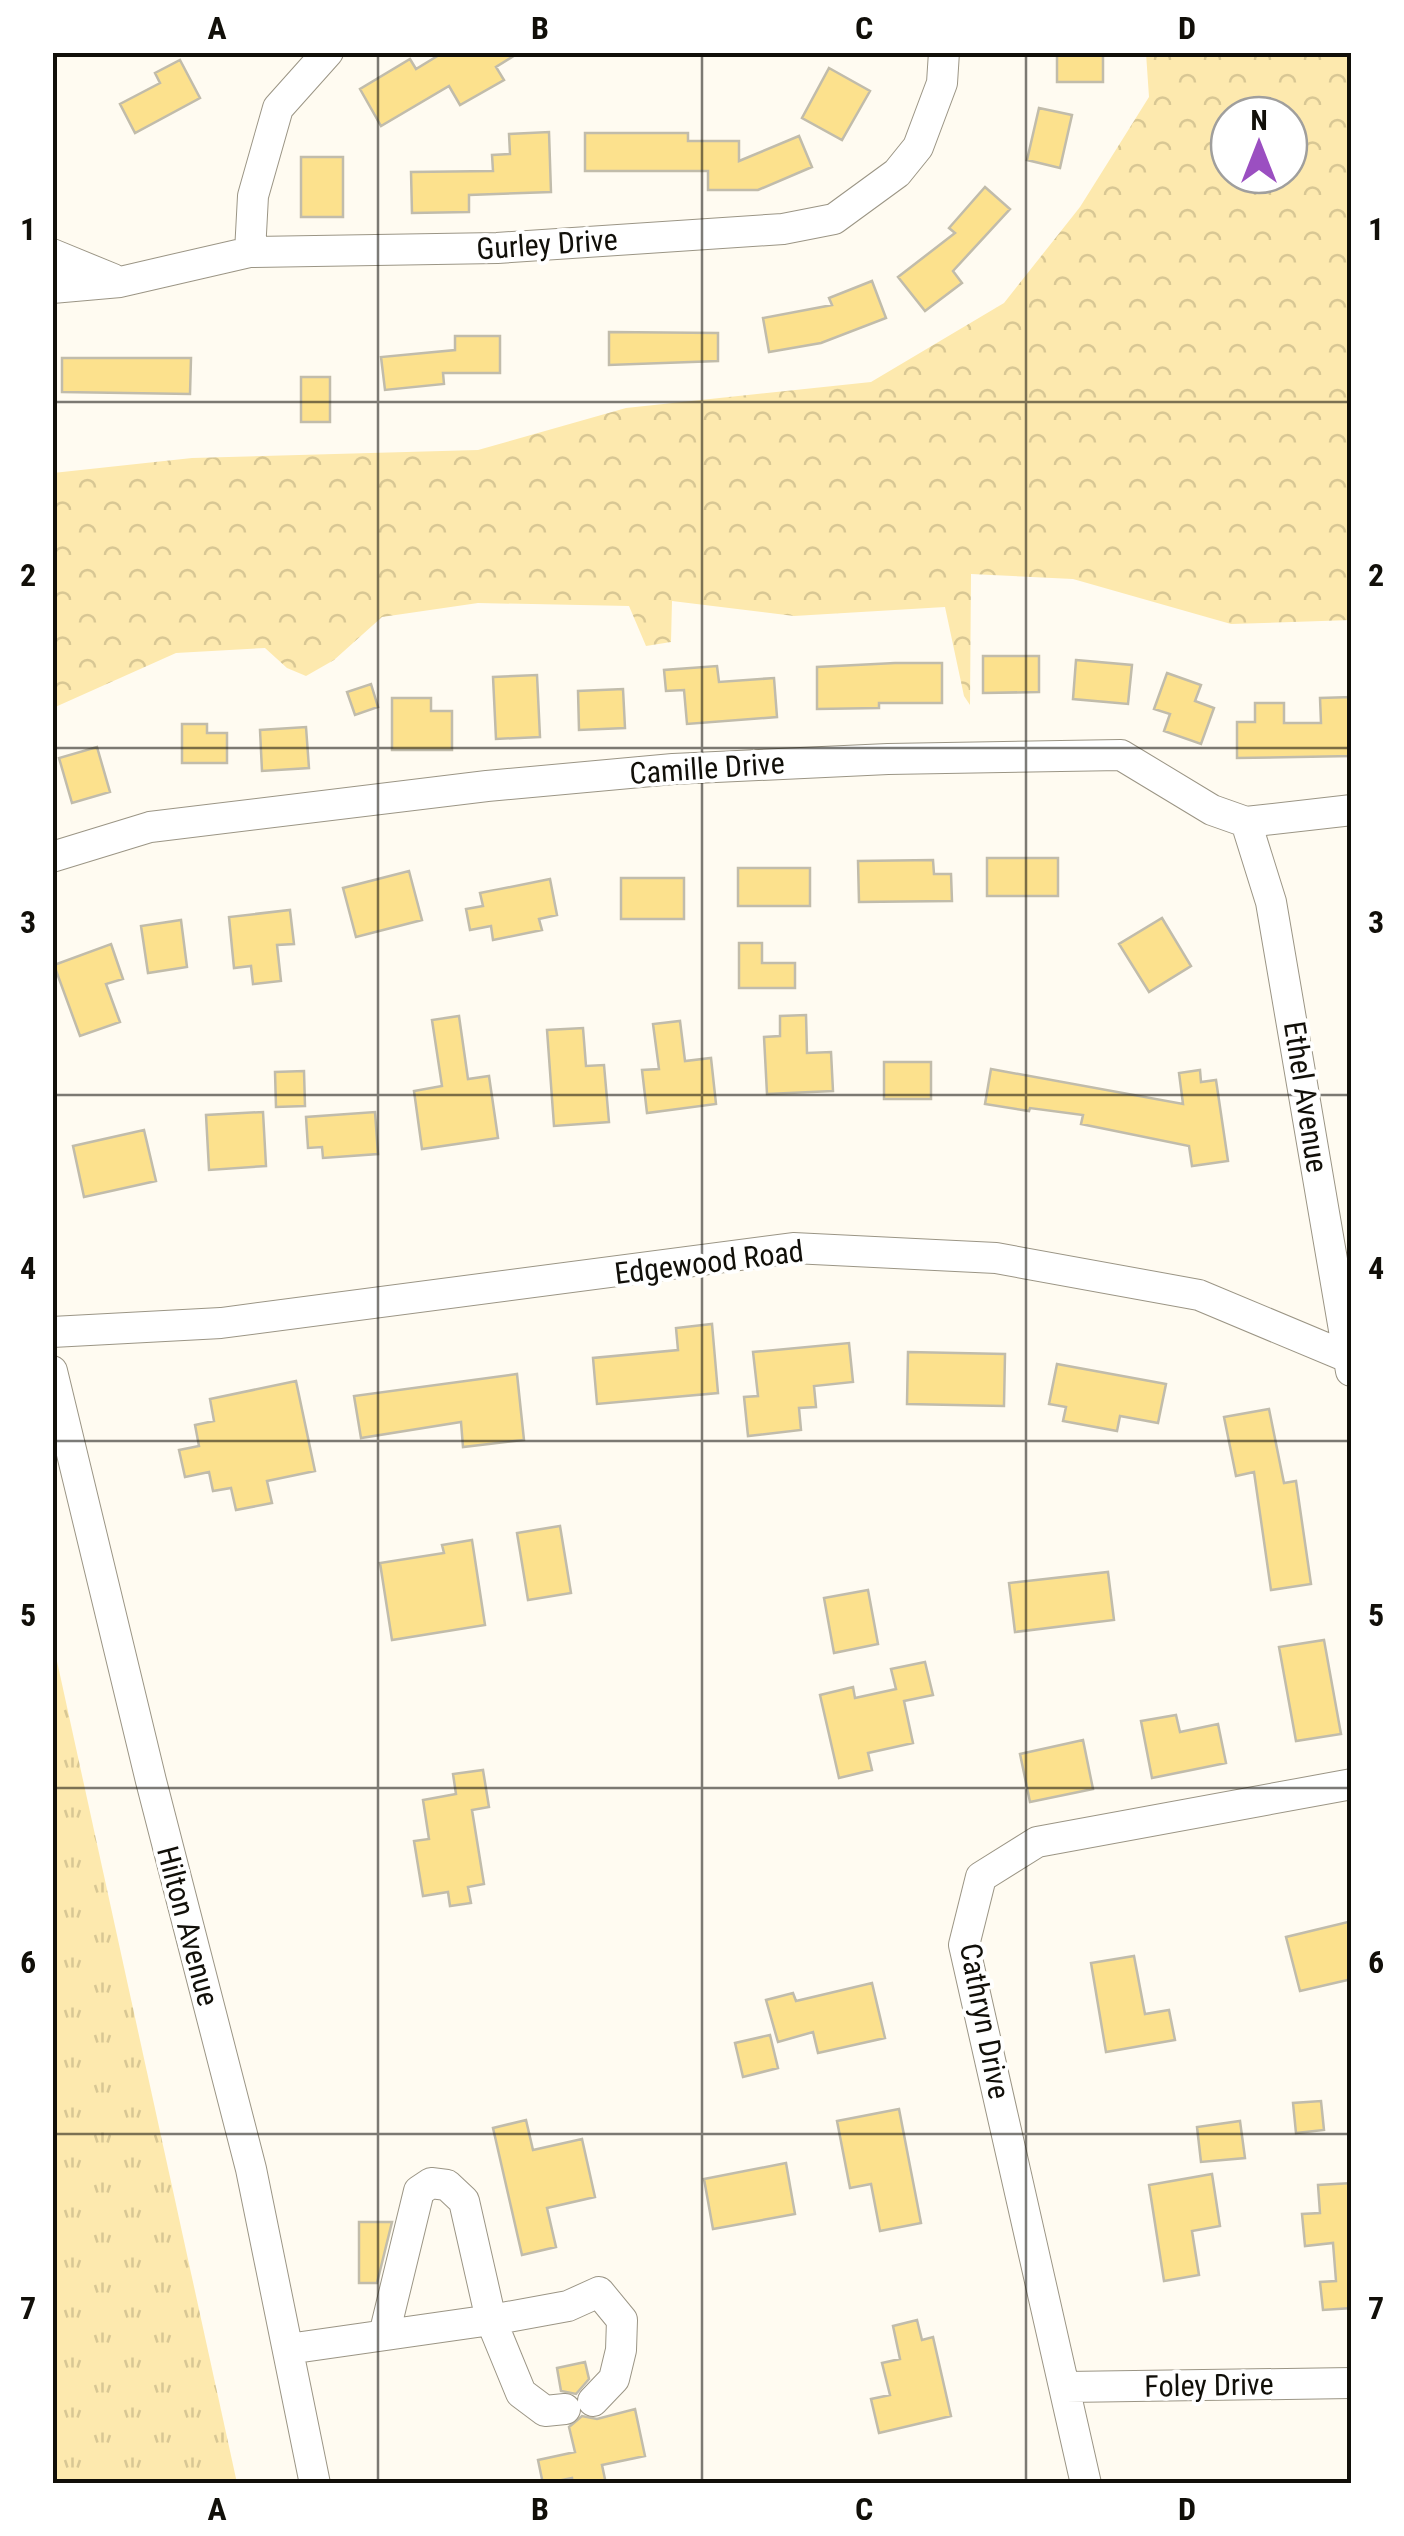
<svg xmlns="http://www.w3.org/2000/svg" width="1404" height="2536" viewBox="0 0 1404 2536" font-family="'Roboto Condensed',sans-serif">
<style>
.grass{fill:url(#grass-tufts)}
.forest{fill:url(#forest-crowns);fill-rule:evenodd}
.building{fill:#fce18d;stroke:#c1bcab;stroke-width:2.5}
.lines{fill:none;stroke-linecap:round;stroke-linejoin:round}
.minor-casing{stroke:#9b9585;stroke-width:32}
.minor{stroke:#fff;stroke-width:30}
.grid{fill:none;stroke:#110f09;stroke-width:2.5;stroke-opacity:0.55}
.labels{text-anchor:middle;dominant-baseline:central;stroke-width:8;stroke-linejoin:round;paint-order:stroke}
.street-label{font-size:30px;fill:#110f09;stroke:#fff}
.neatline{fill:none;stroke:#110f09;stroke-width:4}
.grid-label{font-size:32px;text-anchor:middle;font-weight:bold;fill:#110f09}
</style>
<defs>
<pattern id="grass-tufts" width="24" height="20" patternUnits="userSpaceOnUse" patternTransform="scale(2.5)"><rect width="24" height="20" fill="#fde9ae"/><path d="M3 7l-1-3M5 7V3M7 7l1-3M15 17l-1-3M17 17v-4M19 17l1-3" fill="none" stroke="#d8c794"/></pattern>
<pattern id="forest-crowns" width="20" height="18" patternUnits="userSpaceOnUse" patternTransform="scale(2.5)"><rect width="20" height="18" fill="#fde9ae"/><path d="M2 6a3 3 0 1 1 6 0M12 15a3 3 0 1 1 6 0" fill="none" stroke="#d8c794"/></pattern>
</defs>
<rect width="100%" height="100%" fill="#fffbf1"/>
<path class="grass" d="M53 1643 237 2483H53Z"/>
<path class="forest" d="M1146 53H1351V620L1231 624 1073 579 971 574 970 705 964 696 945 607 794 616 672 601 671 642 646 646 629 606 478 603 382 617 334 660 306 676 287 668 265 648 176 653 53 708V473L192 458 478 450 626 408 871 382 1004 303 1080 207 1149 97ZM1229 115H1289V175H1229Z"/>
<path class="building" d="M444 52H520L496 67 504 80 460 105 449 86 381 126 360 89 410 59 416 69Z
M1057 52H1103V82H1057Z
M180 60 200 98 135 133 120 104 160 83 155 73Z
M829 68 870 91 842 140 802 118Z
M1039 108 1072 115 1060 168 1027 160Z
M549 132 551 192 469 195V212L412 213 411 172 493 171 492 155 510 154 509 134Z
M585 133H688V141H739V161L799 136 812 167 758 190H708V171H585Z
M301 157H343V217H301Z
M985 187 1010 209 953 271 962 283 925 311 898 277 955 233 949 228Z
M872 281 886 318 821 343 769 352 763 318 832 305 829 298Z
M609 332 718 333V361L609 365Z
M455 336H500V373H443L444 384 385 390 381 357 455 350Z
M62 358H191L190 394 62 392Z
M301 377H330V422H301Z
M983 656H1039V692L983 693Z
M1076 660 1132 665 1128 704 1073 699Z
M895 663H942V703H879V708L817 709V667Z
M717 666 719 682 774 678 777 717 687 724 684 690 666 691 664 670Z
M1167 673 1201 685 1195 701 1214 708 1201 744 1164 731 1170 714 1154 709Z
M537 675 540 737 496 739 493 677Z
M371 684 378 707 355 715 347 692Z
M623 689 625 728 579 730 578 691Z
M1352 697V756L1237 758V722H1255V703H1284V723H1321L1320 698Z
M392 698H431V711H452V750H392Z
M182 724H207V733H227V763H182Z
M306 727 309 768 262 771 260 730Z
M97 747 110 792 72 803 59 758Z
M987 858H1058V896H987Z
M933 860 934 874H951L952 901 859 902 858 861Z
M738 868H810V906H738Z
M409 871 422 920 356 937 343 888Z
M621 878H684V919H621Z
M550 879 557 915 539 919 542 930 493 940 491 926 470 930 466 909 483 906 480 893Z
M290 910 294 944 277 945 281 981 253 984 251 966 234 968 229 917Z
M1162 918 1191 966 1149 992 1119 944Z
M181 920 187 967 148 973 141 926Z
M739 943H762V963H795V988H739Z
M111 944 123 979 106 984 120 1022 80 1036 54 965Z
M806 1015 807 1053 831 1052 833 1091 767 1094 764 1037 780 1036V1016Z
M459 1016 468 1079 489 1076 498 1138 422 1149 414 1091 442 1086 432 1020Z
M680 1021 685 1061 711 1058 716 1104 647 1113 642 1070 659 1069 653 1024Z
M583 1028 586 1066 604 1065 609 1122 554 1126 547 1030Z
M884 1062H931V1099H884Z
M991 1069 1183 1104 1179 1073 1200 1070 1201 1082 1216 1080 1228 1161 1192 1166 1189 1146 1081 1124 1083 1115 1030 1108 1029 1111 985 1104Z
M304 1071 305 1106 276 1107 275 1072Z
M263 1112 266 1166 209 1170 206 1115Z
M375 1112 378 1154 323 1158 322 1147 308 1148 306 1117Z
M144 1130 156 1181 84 1197 73 1146Z
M712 1324 718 1393 597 1404 593 1358 678 1350 676 1328Z
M849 1343 853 1382 814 1386 816 1407 799 1408 801 1430 748 1436 744 1397 758 1396 753 1352Z
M908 1352 1005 1354 1004 1406 907 1404Z
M1057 1364 1166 1384 1158 1423 1120 1416 1117 1431 1063 1421 1066 1407 1049 1404Z
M517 1374 524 1440 463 1447 461 1422 361 1438 354 1396Z
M296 1381 315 1471 267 1481 272 1503 236 1510 231 1488 213 1491 209 1472 185 1477 179 1450 199 1446 195 1425 214 1421 210 1399Z
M1269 1409 1284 1483 1296 1481 1311 1584 1271 1590 1254 1472 1236 1476 1224 1417Z
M560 1526 571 1593 528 1600 517 1533Z
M472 1540 485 1625 392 1640 380 1563 444 1553 442 1545Z
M1108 1572 1114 1620 1015 1632 1009 1583Z
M868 1590 878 1644 834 1653 824 1598Z
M1324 1640 1341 1734 1296 1741 1279 1647Z
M925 1662 933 1695 904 1701 913 1743 868 1753 872 1770 839 1778 820 1695 853 1687 855 1698 896 1689 891 1669Z
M1176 1715 1180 1732 1218 1724 1226 1763 1152 1778 1141 1721Z
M1083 1740 1093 1789 1030 1802 1020 1754Z
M483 1770 489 1807 472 1810 484 1884 468 1887 471 1903 450 1906 448 1892 423 1896 414 1841 429 1839 423 1800 456 1794 453 1774Z
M1352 1921V1979L1300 1991 1286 1937Z
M1134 1956 1145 2014 1169 2010 1175 2040 1106 2052 1091 1963Z
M872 1983 885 2038 818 2053 813 2032 778 2042 766 2000 793 1993 796 2001Z
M770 2035 778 2068 743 2077 735 2043Z
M1321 2101 1324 2130 1296 2133 1293 2103Z
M899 2109 921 2223 880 2231 871 2184 850 2188 837 2121Z
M526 2120 533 2150 582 2139 595 2197 547 2208 556 2247 522 2255 493 2128Z
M1240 2121 1245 2158 1201 2162 1197 2127Z
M786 2163 795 2214 713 2229 704 2179Z
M1212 2174 1220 2226 1192 2231 1199 2275 1164 2281 1149 2185Z
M1352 2183V2308L1323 2310 1320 2282 1336 2281 1333 2243 1305 2246 1302 2214 1320 2213 1318 2185Z
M359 2222H392L377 2283H359Z
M917 2320 922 2340 933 2337 951 2416 879 2433 871 2399 890 2395 882 2363 900 2359 893 2326Z
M585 2362 589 2379 576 2394 561 2391 557 2368Z
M635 2409 645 2456 602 2465 606 2484H573L572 2478 543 2484 538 2460 575 2452 569 2427 582 2416 597 2419Z"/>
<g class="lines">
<g class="minor-casing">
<path id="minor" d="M250 252 253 196 278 108 328 52
M52 254 113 279
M52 288 120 282 250 252 497 248 783 229 834 219 897 173 918 147 942 83 944 52
M1246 822 1271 902 1351 1371
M52 857 150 827 487 786 673 769 888 759 1121 755 1212 810 1246 822 1352 810
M52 1332 221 1323 793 1248 996 1258 1199 1295 1352 1359
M52 1371 151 1781 251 2169 315 2484
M288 2349 491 2320 464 2201 447 2185 431 2183 419 2191 384 2335
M1066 2387 1352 2383
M565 2409 545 2411 521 2393 491 2320 568 2306 599 2292 622 2320 621 2350 614 2379 593 2401
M1086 2484 964 1945 981 1877 1037 1842 1352 1784"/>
</g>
<use href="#minor" class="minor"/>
</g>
<path class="grid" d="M378 52V2484M702 52V2484M1026 52V2484M52 402H1352M52 748H1352M52 1095H1352M52 1441H1352M52 1788H1352M52 2134H1352"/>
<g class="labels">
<g class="street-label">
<text transform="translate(547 244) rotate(-4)">Gurley Drive</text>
<text transform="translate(707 768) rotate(-4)">Camille Drive</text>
<text transform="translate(1306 1097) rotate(81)">Ethel Avenue</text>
<text transform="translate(709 1262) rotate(-7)">Edgewood Road</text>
<text transform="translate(188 1926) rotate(75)">Hilton Avenue</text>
<text transform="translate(985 2021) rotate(79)">Cathryn Drive</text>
<text transform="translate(1209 2385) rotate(-1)">Foley Drive</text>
</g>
</g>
<rect width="1404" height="2536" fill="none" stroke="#ffffff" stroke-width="110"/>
<g transform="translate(1259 145)"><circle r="48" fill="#ffffff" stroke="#a09f9d" stroke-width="2.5"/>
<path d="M0-8L18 38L0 25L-18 38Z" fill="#9b4fc1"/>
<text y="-15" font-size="28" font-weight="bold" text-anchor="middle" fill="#110f09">N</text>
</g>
<rect x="55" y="55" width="1294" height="2426" class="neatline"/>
<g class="grid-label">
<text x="217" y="39">A</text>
<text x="540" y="39">B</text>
<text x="864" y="39">C</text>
<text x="1187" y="39">D</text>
<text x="28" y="240">1</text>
<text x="1376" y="240">1</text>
<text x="28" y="586">2</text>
<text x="1376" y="586">2</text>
<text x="28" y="933">3</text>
<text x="1376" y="933">3</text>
<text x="28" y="1279">4</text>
<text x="1376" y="1279">4</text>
<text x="28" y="1626">5</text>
<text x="1376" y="1626">5</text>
<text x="28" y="1973">6</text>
<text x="1376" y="1973">6</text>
<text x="28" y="2319">7</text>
<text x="1376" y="2319">7</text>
<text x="217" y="2520">A</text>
<text x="540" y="2520">B</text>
<text x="864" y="2520">C</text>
<text x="1187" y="2520">D</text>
</g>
</svg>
